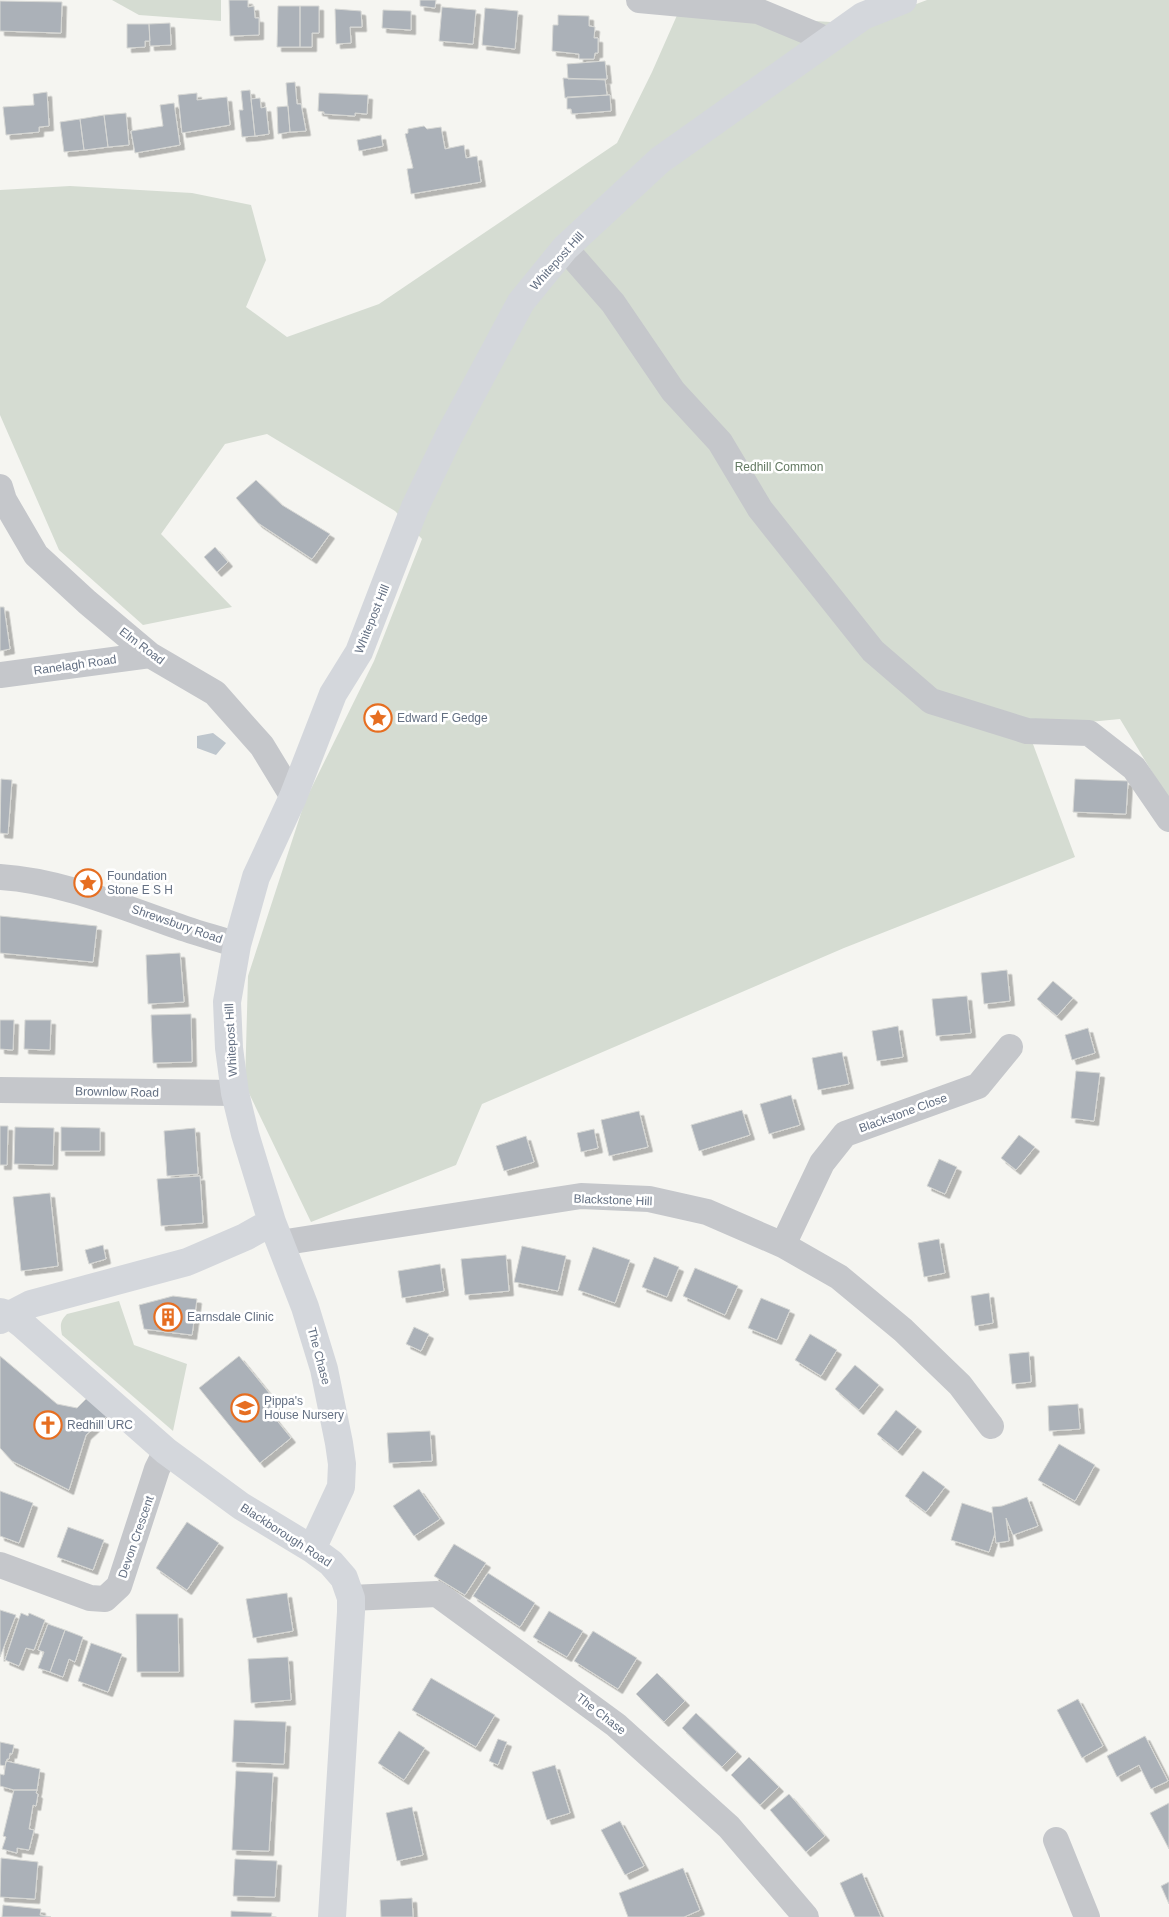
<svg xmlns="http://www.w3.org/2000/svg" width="1169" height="1917" viewBox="0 0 1169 1917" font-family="Helvetica,sans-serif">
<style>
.green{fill:#d5dcd2}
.water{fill:#bec6cd}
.building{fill:#abb1b8;stroke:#d6d7d4;filter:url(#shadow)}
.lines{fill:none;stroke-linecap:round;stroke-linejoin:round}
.street{stroke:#c5c7cb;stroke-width:26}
.secondary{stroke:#d4d7dc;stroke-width:28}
.labels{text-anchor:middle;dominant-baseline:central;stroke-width:5;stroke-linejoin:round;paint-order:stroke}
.street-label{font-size:12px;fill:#647083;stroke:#fff}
.park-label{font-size:12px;fill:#647a63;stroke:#fff}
.poi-label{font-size:12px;fill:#647083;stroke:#fff;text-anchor:start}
</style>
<defs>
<filter id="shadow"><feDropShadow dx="4.5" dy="4.5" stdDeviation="0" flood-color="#0004"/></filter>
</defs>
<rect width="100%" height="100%" fill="#f5f5f1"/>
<path class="green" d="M112 0H221V21L139 15Z
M927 0H1169V800L1120 719 1027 728 1075 857 844 948 482 1104 456 1165 311 1222 245 1085 248 976 305 801 374 661 422 539 395 511 267 434 225 444 161 534 232 607 143 625 59 550 0 415V190L70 186 192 193 251 205 266 260 246 307 287 337 379 304 617 143 652 72 682 4 752 17 863 24Z
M119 1301 134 1345 187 1364 173 1431 62 1335C60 1325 60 1321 67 1314Z"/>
<path class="water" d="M213 733 226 743 216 755 197 748V736Z"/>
<path class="building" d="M229 0H248V7L254 6 255 18H259V35L230 36Z
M420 0H436L435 8 420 6Z
M0 1 62 2 61 33 0 31Z
M278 6H300V47H277Z
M300 6H319V33H312V47H300Z
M442 7 476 10 473 44 439 41Z
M485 8 518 11 515 49 482 45Z
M335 9 361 11 362 27H350L351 43 336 44Z
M383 10 411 11V30L382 28Z
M558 15 589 16V26L595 27 594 38H598V53H595L594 59H579V54L552 51 553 25H558Z
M170 23 171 45 150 46 149 24Z
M127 24H149L150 41H145V47L127 48Z
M605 61 607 79H568L567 64Z
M563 78 605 80 607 95 565 98Z
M295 82 297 104H301L306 131 290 132 286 83Z
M250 90 255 136 242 137 239 110H243L241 91Z
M47 92 49 126 39 127V132L6 135 3 107 34 105 33 94Z
M197 93V100L227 97 230 125 182 133 178 95Z
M319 93 368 95 367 114 355 113V116L324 114V112L318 111Z
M610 95 611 111 572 114 571 109H567V97Z
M260 98 261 108 266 107 269 134 255 136 251 99Z
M174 103 180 145 135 153 131 131 163 126 160 105Z
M288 106 290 132 278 134 277 107Z
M126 113 129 145 108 147 104 115Z
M104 115 108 147 84 150 80 119Z
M80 119 84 150 64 152 60 122Z
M424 126 427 129 441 127 445 149 464 145 466 158 477 156 481 182 411 194 407 169 413 168 405 134 408 133V129Z
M381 135 383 146 359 151 357 140Z
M256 480 282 505 330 534 312 559 258 523 236 498Z
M215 547 228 562 217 572 204 557Z
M0 607H4L10 649 0 651Z
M1 779 12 780 8 834 0 833Z
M1075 779 1128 781 1126 814 1073 812Z
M0 916 97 926 93 962 0 953Z
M180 953 184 1002 148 1004 146 955Z
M1007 970 1010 1001 984 1004 981 973Z
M1053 981 1073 998 1057 1016 1037 999Z
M967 996 971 1033 936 1036 932 999Z
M191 1014 192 1062 153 1063 151 1015Z
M0 1020H14L13 1050 0 1049Z
M25 1020H51L50 1050 24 1049Z
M898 1026 903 1057 877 1061 872 1031Z
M1088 1028 1095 1053 1072 1060 1065 1035Z
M842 1052 849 1084 818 1090 812 1058Z
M1076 1071 1100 1073 1094 1121 1071 1118Z
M791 1095 800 1125 769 1134 760 1104Z
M742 1110 750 1135 699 1151 691 1125Z
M639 1111 648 1147 609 1156 601 1120Z
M0 1126H8L7 1165H0Z
M15 1127 54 1128 53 1165 14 1164Z
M61 1127 100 1128V1151H61Z
M195 1128 198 1174 167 1176 164 1131Z
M594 1129 598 1148 581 1152 577 1133Z
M1019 1135 1035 1147 1016 1170 1001 1158Z
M526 1136 534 1162 504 1171 496 1146Z
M939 1159 957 1167 945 1194 927 1186Z
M200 1176 203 1223 161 1226 157 1179Z
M50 1193 58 1266 21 1271 13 1197Z
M939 1239 945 1273 924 1277 918 1243Z
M103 1245 106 1259 89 1264 85 1250Z
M522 1246 566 1256 558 1291 514 1282Z
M593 1247 630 1260 615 1303 578 1290Z
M506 1255 509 1291 465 1295 461 1259Z
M654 1257 679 1267 667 1297 642 1287Z
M440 1264 444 1291 402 1298 398 1271Z
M695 1268 738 1286 725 1315 683 1296Z
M989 1293 993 1323 975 1326 971 1296Z
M173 1296 197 1299 192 1335 144 1329 139 1305Z
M761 1298 790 1310 777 1340 748 1328Z
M414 1327 429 1334 421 1351 406 1344Z
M810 1334 837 1350 821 1376 795 1360Z
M1029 1352 1031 1382 1012 1384 1009 1354Z
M0 1356 57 1404 77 1408 87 1398 108 1415 86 1435 69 1490 12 1461 0 1448Z
M239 1356 279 1405 270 1412 291 1438 260 1463 199 1388Z
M855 1365 879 1385 859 1410 835 1389Z
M1078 1404 1080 1429 1049 1431 1048 1406Z
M896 1410 917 1427 898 1451 877 1434Z
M430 1431 432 1461 389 1463 387 1433Z
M1059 1444 1095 1465 1075 1501 1038 1480Z
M923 1471 945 1487 926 1512 905 1496Z
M419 1489 440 1519 414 1536 393 1506Z
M0 1491 33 1503 19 1543 0 1536Z
M1027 1497 1038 1526 1013 1535 1006 1518 1009 1541 996 1543 992 1507 1002 1506Z
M962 1503 992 1513 995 1533 989 1552 951 1540Z
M187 1522 219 1543 187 1590 156 1568Z
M68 1527 104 1540 93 1570 57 1557Z
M454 1544 486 1563 465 1595 434 1576Z
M488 1573 535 1603 520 1627 473 1596Z
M287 1593 293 1631 253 1638 246 1599Z
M0 1610 16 1615 0 1657Z
M549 1611 583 1631 567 1657 533 1637Z
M21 1613 28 1616 29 1613 45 1620 34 1650 26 1648 19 1666 5 1660Z
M136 1614H178L179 1672H137Z
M48 1624 65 1630 50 1672 38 1668 44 1652 38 1650Z
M65 1630 83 1637 75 1662 69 1659 63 1677 50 1672Z
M593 1631 637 1658 618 1689 574 1661Z
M91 1643 122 1654 108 1692 78 1681Z
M288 1657 291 1700 251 1703 248 1659Z
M657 1673 685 1701 664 1722 636 1694Z
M431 1678 495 1715 476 1747 412 1710Z
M1078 1699 1103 1746 1082 1758 1057 1710Z
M696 1713 737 1752 722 1767 682 1728Z
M234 1720 286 1722 284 1764 232 1762Z
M399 1731 425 1748 404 1780 378 1763Z
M1145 1736 1168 1781 1151 1789 1139 1765 1117 1777 1107 1756Z
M498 1739 507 1742 498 1765 489 1761Z
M0 1742 14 1745 12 1754 10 1753 9 1759H7L5 1766 0 1765Z
M749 1757 779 1787 760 1805 731 1775Z
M6 1761 40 1769 37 1790H14L0 1786V1774L4 1775Z
M555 1765 570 1813 547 1820 532 1772Z
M236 1771 273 1773 269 1851 232 1850Z
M14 1790H37L36 1793 38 1794 36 1806 33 1805 29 1829 34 1830 29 1850 17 1848V1853L2 1849 6 1837 3 1836Z
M789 1794 825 1836 806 1852 770 1810Z
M1169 1803V1849L1150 1813Z
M412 1807 423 1855 397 1861 386 1813Z
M620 1821 644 1866 625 1875 601 1830Z
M1 1858 38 1862 35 1899 0 1897Z
M235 1859 277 1861 275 1897 233 1896Z
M683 1868 700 1910 684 1917H628L619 1893Z
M862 1873 881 1917H855L840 1883Z
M1169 1882V1904L1161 1886Z
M412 1898 413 1917H381L380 1900Z
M3 1905 41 1909 40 1915 51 1917H2Z
M231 1911 272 1913 271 1917H231Z"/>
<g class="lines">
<path class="street" d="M639 0 758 11 828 40
M565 248 613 303 673 391 720 442 760 509 873 651 931 701 1027 731 1089 733 1134 768 1169 819
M0 487 4 500 36 555 87 602 150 655 215 693 262 746 293 797
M0 675 150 655
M0 877C64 881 126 909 186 929 203 935 220 939 237 945
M0 1090 235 1093
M280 1243 581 1196 649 1199 707 1212 783 1245 839 1277 903 1330 960 1385 991 1426
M783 1245 822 1163 845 1134 978 1086 1010 1047
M0 1565 90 1598 105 1599 119 1586 157 1469 166 1451
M351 1598 437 1594 616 1725 729 1827 806 1917
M1056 1840 1087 1917"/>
<path class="secondary" d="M0 1312 10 1315 23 1325 166 1451 241 1506 312 1549 331 1563 344 1578 351 1598V1612L332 1917
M0 1320 31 1304 187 1262 245 1237 272 1222
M312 1549 341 1487 342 1464 339 1443 324 1369 305 1307 272 1222 245 1134 235 1093 229 1048 227 1002 237 945 256 877 293 797 333 694 359 652 415 507 449 436 521 302 565 248 660 160 863 16 903 0"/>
</g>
<defs>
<g id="sight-ring" transform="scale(1.4375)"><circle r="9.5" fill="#fff" stroke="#e66e21" stroke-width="1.5"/><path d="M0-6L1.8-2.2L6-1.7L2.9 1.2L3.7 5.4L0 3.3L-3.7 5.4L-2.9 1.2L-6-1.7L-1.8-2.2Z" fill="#e66e21"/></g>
<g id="building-ring" transform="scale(1.4375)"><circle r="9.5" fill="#fff" stroke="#e66e21" stroke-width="1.5"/><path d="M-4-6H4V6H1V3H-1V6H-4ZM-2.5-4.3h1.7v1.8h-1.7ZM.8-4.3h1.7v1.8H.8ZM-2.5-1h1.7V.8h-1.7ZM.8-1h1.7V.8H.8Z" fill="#e66e21"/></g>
<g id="school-ring" transform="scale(1.4375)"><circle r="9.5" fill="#fff" stroke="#e66e21" stroke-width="1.5"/><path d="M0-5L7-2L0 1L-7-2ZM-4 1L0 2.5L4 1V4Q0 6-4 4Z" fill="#e66e21"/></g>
<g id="church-ring" transform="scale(1.4375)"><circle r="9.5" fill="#fff" stroke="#e66e21" stroke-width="1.5"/><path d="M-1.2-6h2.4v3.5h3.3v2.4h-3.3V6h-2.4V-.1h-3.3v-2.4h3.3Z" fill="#e66e21"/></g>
</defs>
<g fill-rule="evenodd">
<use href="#sight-ring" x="378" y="718"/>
<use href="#sight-ring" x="88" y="883"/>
<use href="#building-ring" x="168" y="1317"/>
<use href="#school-ring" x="245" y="1408"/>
<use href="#church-ring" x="48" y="1425"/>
</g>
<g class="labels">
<g class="street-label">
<text transform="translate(557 261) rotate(-48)">Whitepost Hill</text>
<text transform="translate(372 619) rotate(-68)">Whitepost Hill</text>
<text transform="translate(142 646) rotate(37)">Elm Road</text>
<text transform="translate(75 665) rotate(-8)">Ranelagh Road</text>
<text transform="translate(177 924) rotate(19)">Shrewsbury Road</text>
<text transform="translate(231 1040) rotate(-93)">Whitepost Hill</text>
<text transform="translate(117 1092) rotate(1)">Brownlow Road</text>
<text transform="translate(903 1113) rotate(-20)">Blackstone Close</text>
<text transform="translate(613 1200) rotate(2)">Blackstone Hill</text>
<text transform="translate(319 1356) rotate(75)">The Chase</text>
<text transform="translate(286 1535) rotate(33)">Blackborough Road</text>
<text transform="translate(136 1537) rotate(-71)">Devon Crescent</text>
<text transform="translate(601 1714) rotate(38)">The Chase</text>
</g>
<g class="park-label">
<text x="779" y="467">Redhill Common</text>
</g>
<g class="poi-label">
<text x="397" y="718">Edward F Gedge</text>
<text x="107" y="876">Foundation<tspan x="107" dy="14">Stone E S H</tspan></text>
<text x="187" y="1317">Earnsdale Clinic</text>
<text x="264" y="1401">Pippa's<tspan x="264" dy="14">House Nursery</tspan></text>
<text x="67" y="1425">Redhill URC</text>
</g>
</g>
</svg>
